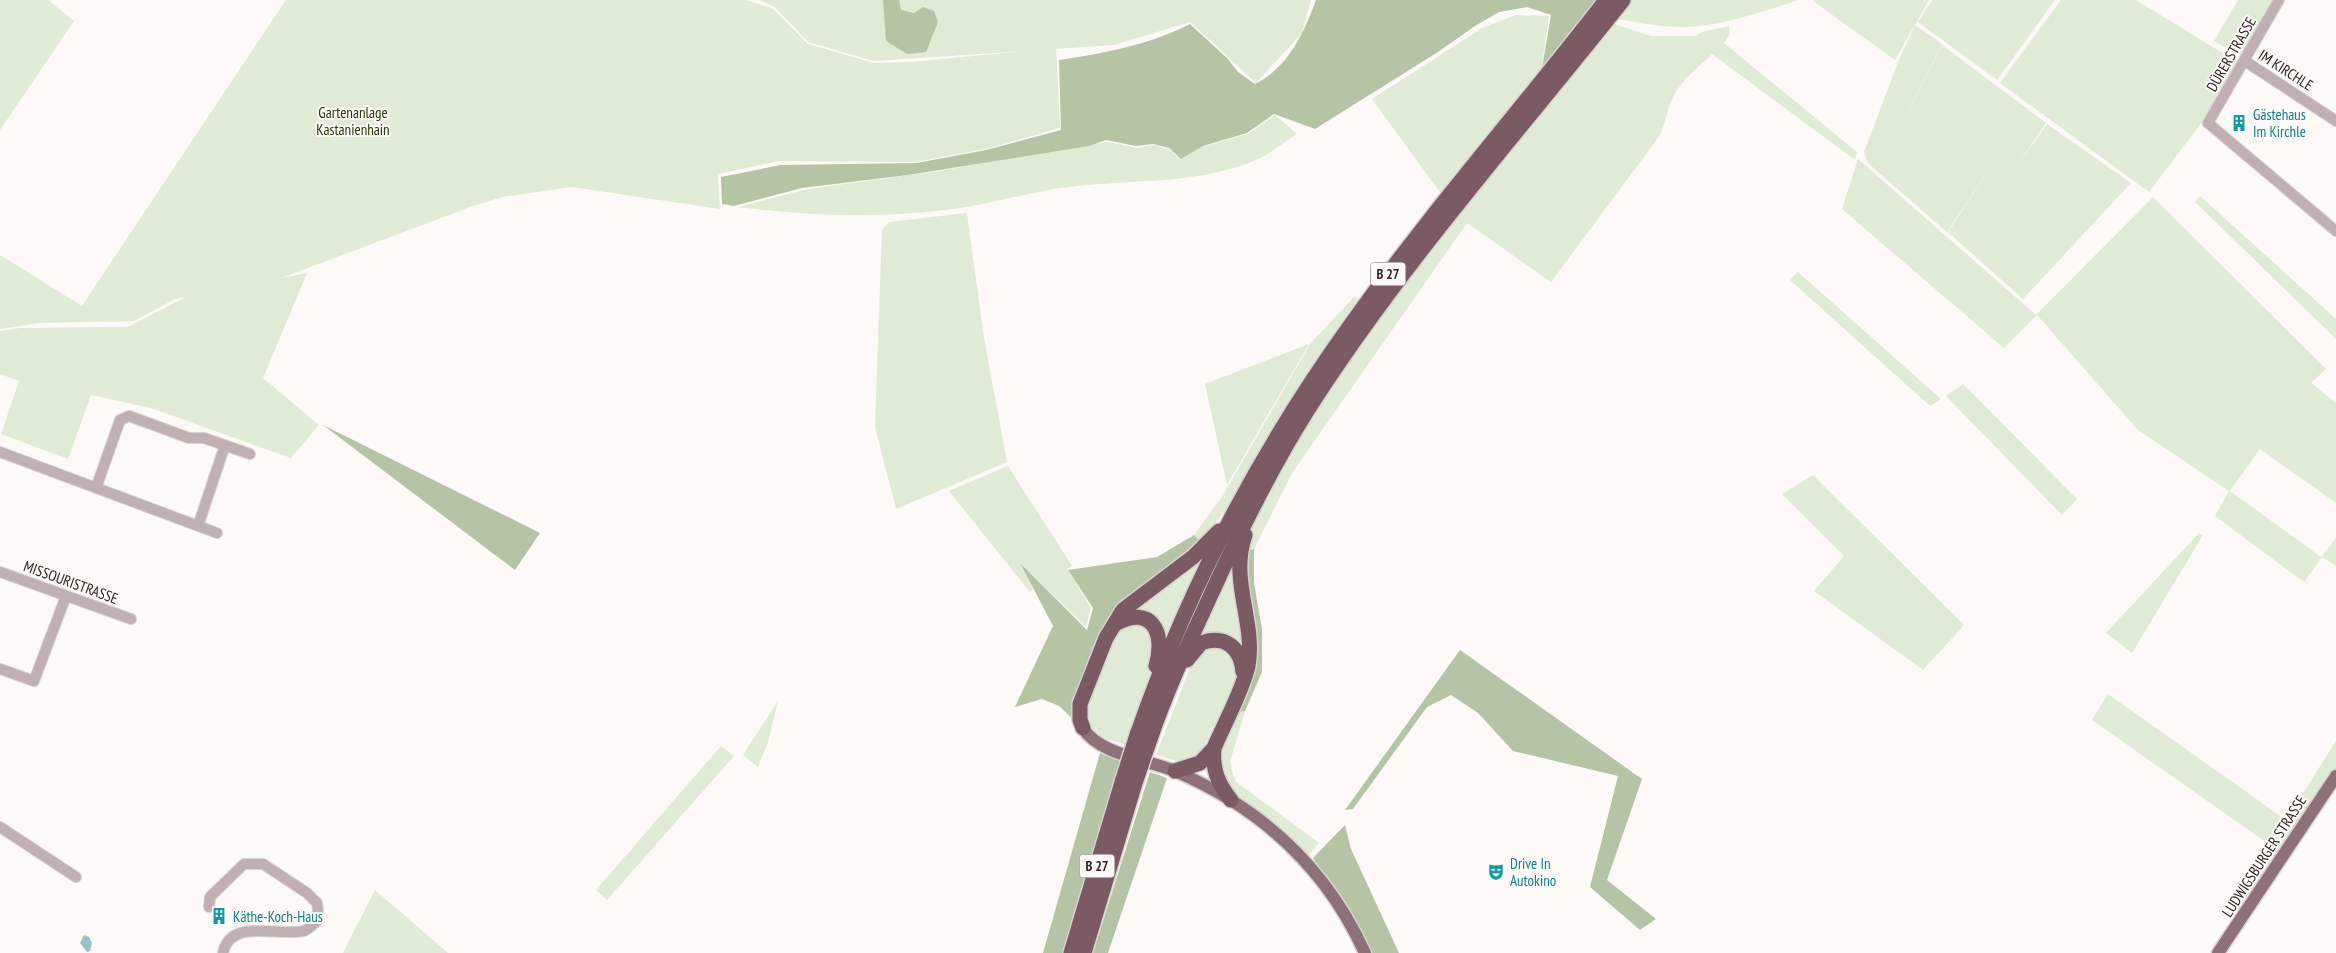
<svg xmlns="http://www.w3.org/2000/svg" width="2336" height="953" viewBox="0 0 2336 953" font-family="'PT Sans Narrow',sans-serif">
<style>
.green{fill:#dfebd4}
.forest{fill:#b4c4a5}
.water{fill:#99c1cc}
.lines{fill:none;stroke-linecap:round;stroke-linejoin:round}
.minor-casing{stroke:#d8d3d0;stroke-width:12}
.major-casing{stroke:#d8d3d0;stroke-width:15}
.highway-casing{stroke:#d8d3d0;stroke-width:18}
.minor{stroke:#c0afb3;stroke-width:10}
.major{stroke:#8e7078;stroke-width:12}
.highway{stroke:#7b5a63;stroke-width:15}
.highway-bridge-casing{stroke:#d8d3d0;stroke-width:18;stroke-linecap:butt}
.highway-bridge{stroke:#7b5a63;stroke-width:15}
.labels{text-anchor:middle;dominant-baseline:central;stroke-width:4;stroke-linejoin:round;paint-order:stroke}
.shield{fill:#fdf9f6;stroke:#6c6562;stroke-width:1}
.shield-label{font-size:14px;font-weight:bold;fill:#2e2622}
.street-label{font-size:15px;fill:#2e2622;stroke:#fdf9f6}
.park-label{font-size:15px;fill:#263909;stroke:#fdf9f6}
.culture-label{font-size:15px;fill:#0d838f;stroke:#fdf9f6;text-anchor:start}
</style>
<rect width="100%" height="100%" fill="#fdf9f6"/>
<path class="green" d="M0 0H48L74 21 0 130Z
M286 0H746L773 9 808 44 874 63 911 62 1056 48 1060 128 990 148 916 162 778 161 718 174 720 209 572 187 502 197 470 207 281 278 307 273 263 378 319 425 291 458 151 408 91 395 68 459 1 434 19 381 0 374V331L20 328 128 327 186 297 175 299 134 321 39 323 0 329V255L82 306Z
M759 0H1311L1302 33 1256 83 1190 22 1114 45 874 61 808 42 775 7Z
M1631 0H1799C1764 11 1720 27 1683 27 1660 27 1640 23 1618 19Z
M1929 0 1895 60 1813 1 1815 0Z
M1932 0H2055L1997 80 1918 22Z
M2061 0H2136L2237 62 2203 121 2149 192 2000 83Z
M2238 0H2272L2241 56 2214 41Z
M1516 15 1549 16 1539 85 1442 195 1372 99 1482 28Z
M1606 21 1651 36H1695L1702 32 1729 26 1730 34 1724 43 1857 152 1855 160 1712 54C1699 67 1681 80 1673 97 1666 111 1666 125 1658 138L1551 282 1467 223 1292 473 1254 549 1241 552 1242 545 1307 411Z
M1915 25 1942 44 1878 172 1868 163 1864 152 1898 62Z
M1942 45 2046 123 2014 170 2047 124 2131 183 2023 299 1948 232 2000 153 1947 232 1878 172Z
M1275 115 1297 134C1284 142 1270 154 1256 160 1192 187 1121 178 1054 189 1026 194 999 201 972 206 894 219 816 217 738 207L808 189 939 171 1107 142 1138 148 1153 145 1168 149 1181 159 1202 147 1248 134Z
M1858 159 2036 315 2153 197 2326 369 2311 383 2336 403V503L2260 449 2230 491 2321 557 2336 538V566L2322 557 2304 582 2215 516 2229 491 2138 430 2037 315 2004 348 1842 209Z
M2200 196 2336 319V339L2195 202Z
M967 213 984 338 1007 462 896 509 875 427 882 230 889 222Z
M1798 272 1941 399 1930 406 1790 280Z
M1354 297 1358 299 1303 379 1226 509 1201 542 1194 535 1222 497 1310 344Z
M1309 344 1227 485 1205 384Z
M1963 384 2077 499 2062 515 1946 396Z
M1008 466 1072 566 1067 569 1091 608 1086 627 1020 563 1033 589 1030 592 949 491Z
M1813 475 1964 625 1923 670 1814 591 1844 556 1782 494Z
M2199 533 2203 535 2132 653 2106 633Z
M1236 550 1243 647C1229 634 1222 630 1203 636L1205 617Z
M1198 559 1196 577 1168 638C1161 620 1151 611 1133 607Z
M1132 621 1152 630 1157 649 1150 681 1127 745 1103 738 1086 721 1087 701 1118 629Z
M1210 644 1227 647 1237 662V681L1199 755 1180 762 1156 755 1193 660Z
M2108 694 2286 820 2336 741V776L2254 902 2240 893 2270 845 2092 720Z
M778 701 768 742 758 767 743 755Z
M1245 711 1230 762 1235 781 1319 843 1305 859 1258 820 1215 775 1228 714Z
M721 746 734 756 607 900 596 890Z
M375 890 448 953H343Z"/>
<path class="forest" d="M883 0H899L901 10 914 13 923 7 934 11 938 22 926 52 907 54 886 41Z
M1316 0H1606L1539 85 1551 15 1527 7 1499 12 1475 26 1438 52 1315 129 1274 114 1247 133 1203 146 1181 159 1169 148 1153 144 1136 146 1106 140 1089 146 908 175 802 188 734 206 722 204 721 177 781 165 917 163 986 150 1061 130 1059 60C1105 53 1149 45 1190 24L1228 59 1238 72 1255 84C1288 68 1304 33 1316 0Z
M323 425 540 533 515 570Z
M1194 535 1201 542 1127 599 1075 721 1059 706 1042 699 1015 707 1053 626 1020 563 1087 630 1093 608 1068 570 1157 557Z
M1254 549V583L1262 629V672L1245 711 1228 714 1243 679 1241 552Z
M1460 650 1642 779 1607 880 1656 919 1640 930 1590 887 1618 776 1513 751 1478 713 1451 695 1427 707 1353 809 1345 810Z
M1100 753 1123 760 1065 953H1043Z
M1150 772 1167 778 1108 953H1093Z
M1345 825 1351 849 1399 953H1372L1313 858Z"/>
<path class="water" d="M84 935 89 937 92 943 90 951 87 952 80 943Z"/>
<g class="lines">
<g class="minor-casing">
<path id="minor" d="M2279 0 2208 123 2336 231
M2245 61 2336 121
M0 452 217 533
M96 488 120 420 129 416 189 438H204L250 454
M198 526 225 445
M0 572 131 619
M0 669 34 681 66 596
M0 827 76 877
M209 907 210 897 244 864H263L307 893 317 903 318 910 316 922C312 925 308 930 303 931 280 937 230 917 223 953"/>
</g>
<g class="major-casing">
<path id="major" d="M1083 728C1098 754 1148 760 1175 771 1261 808 1326 867 1365 953
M2218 953 2336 776"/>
</g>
<g class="highway-casing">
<path id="highway" d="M1115 624C1151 604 1166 632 1156 666
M1187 660 1201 643C1225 634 1241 648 1243 672
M1083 728 1080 720V704L1106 638 1123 610 1193 557 1219 531
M1137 735C1188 589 1260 451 1350 326 1430 213 1522 109 1606 0
M1150 739C1168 687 1191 638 1214 588 1242 527 1271 468 1307 411 1400 265 1516 135 1623 0
M1175 771 1200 763 1214 748
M1231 800C1218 784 1212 769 1214 748 1224 724 1243 690 1248 666 1256 622 1229 580 1245 535
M1071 953 1123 779
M1084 953 1135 783"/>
</g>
<use href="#minor" class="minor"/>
<use href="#major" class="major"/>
<use href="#highway" class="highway"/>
<g class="highway-bridge-casing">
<path id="highway-bridge" d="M1123 779 1137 735
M1135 783 1150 739"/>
</g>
<use href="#highway-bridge" class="highway-bridge"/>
</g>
<defs>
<g id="building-bare" transform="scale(1.35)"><path d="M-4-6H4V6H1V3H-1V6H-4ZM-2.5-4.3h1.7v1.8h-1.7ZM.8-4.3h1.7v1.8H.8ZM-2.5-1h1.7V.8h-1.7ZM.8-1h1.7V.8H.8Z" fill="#0f9aa8" stroke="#fdf9f6" stroke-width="2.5" paint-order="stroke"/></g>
<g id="theatre-bare" transform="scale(1.35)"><path d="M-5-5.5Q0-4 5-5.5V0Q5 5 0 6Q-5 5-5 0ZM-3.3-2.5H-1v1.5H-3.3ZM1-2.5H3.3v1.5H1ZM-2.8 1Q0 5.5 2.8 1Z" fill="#0f9aa8" stroke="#fdf9f6" stroke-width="2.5" paint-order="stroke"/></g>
</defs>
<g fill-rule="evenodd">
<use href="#building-bare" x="2239" y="123"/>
<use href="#theatre-bare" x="1496" y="872"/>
<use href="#building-bare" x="219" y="916"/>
</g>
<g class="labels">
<g class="shield">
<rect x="1370.5" y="262.5" width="35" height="23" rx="4"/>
<rect x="1079.5" y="854.5" width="35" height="23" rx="4"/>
</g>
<g class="shield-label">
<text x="1388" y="274">B 27</text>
<text x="1097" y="866">B 27</text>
</g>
<g class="street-label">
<text transform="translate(2231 54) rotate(-60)">DÜRERSTRASSE</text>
<text transform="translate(2286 70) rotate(33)">IM KIRCHLE</text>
<text transform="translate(71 582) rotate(20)">MISSOURISTRASSE</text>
<text transform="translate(2264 856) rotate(-57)">LUDWIGSBURGER STRASSE</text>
</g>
<g class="park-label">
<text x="353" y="112">Gartenanlage<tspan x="353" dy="17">Kastanienhain</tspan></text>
</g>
<g class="culture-label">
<text x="2253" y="114">Gästehaus<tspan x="2253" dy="17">Im Kirchle</tspan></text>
<text x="1510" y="863">Drive In<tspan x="1510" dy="17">Autokino</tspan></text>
<text x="233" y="916">Käthe-Koch-Haus</text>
</g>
</g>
</svg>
